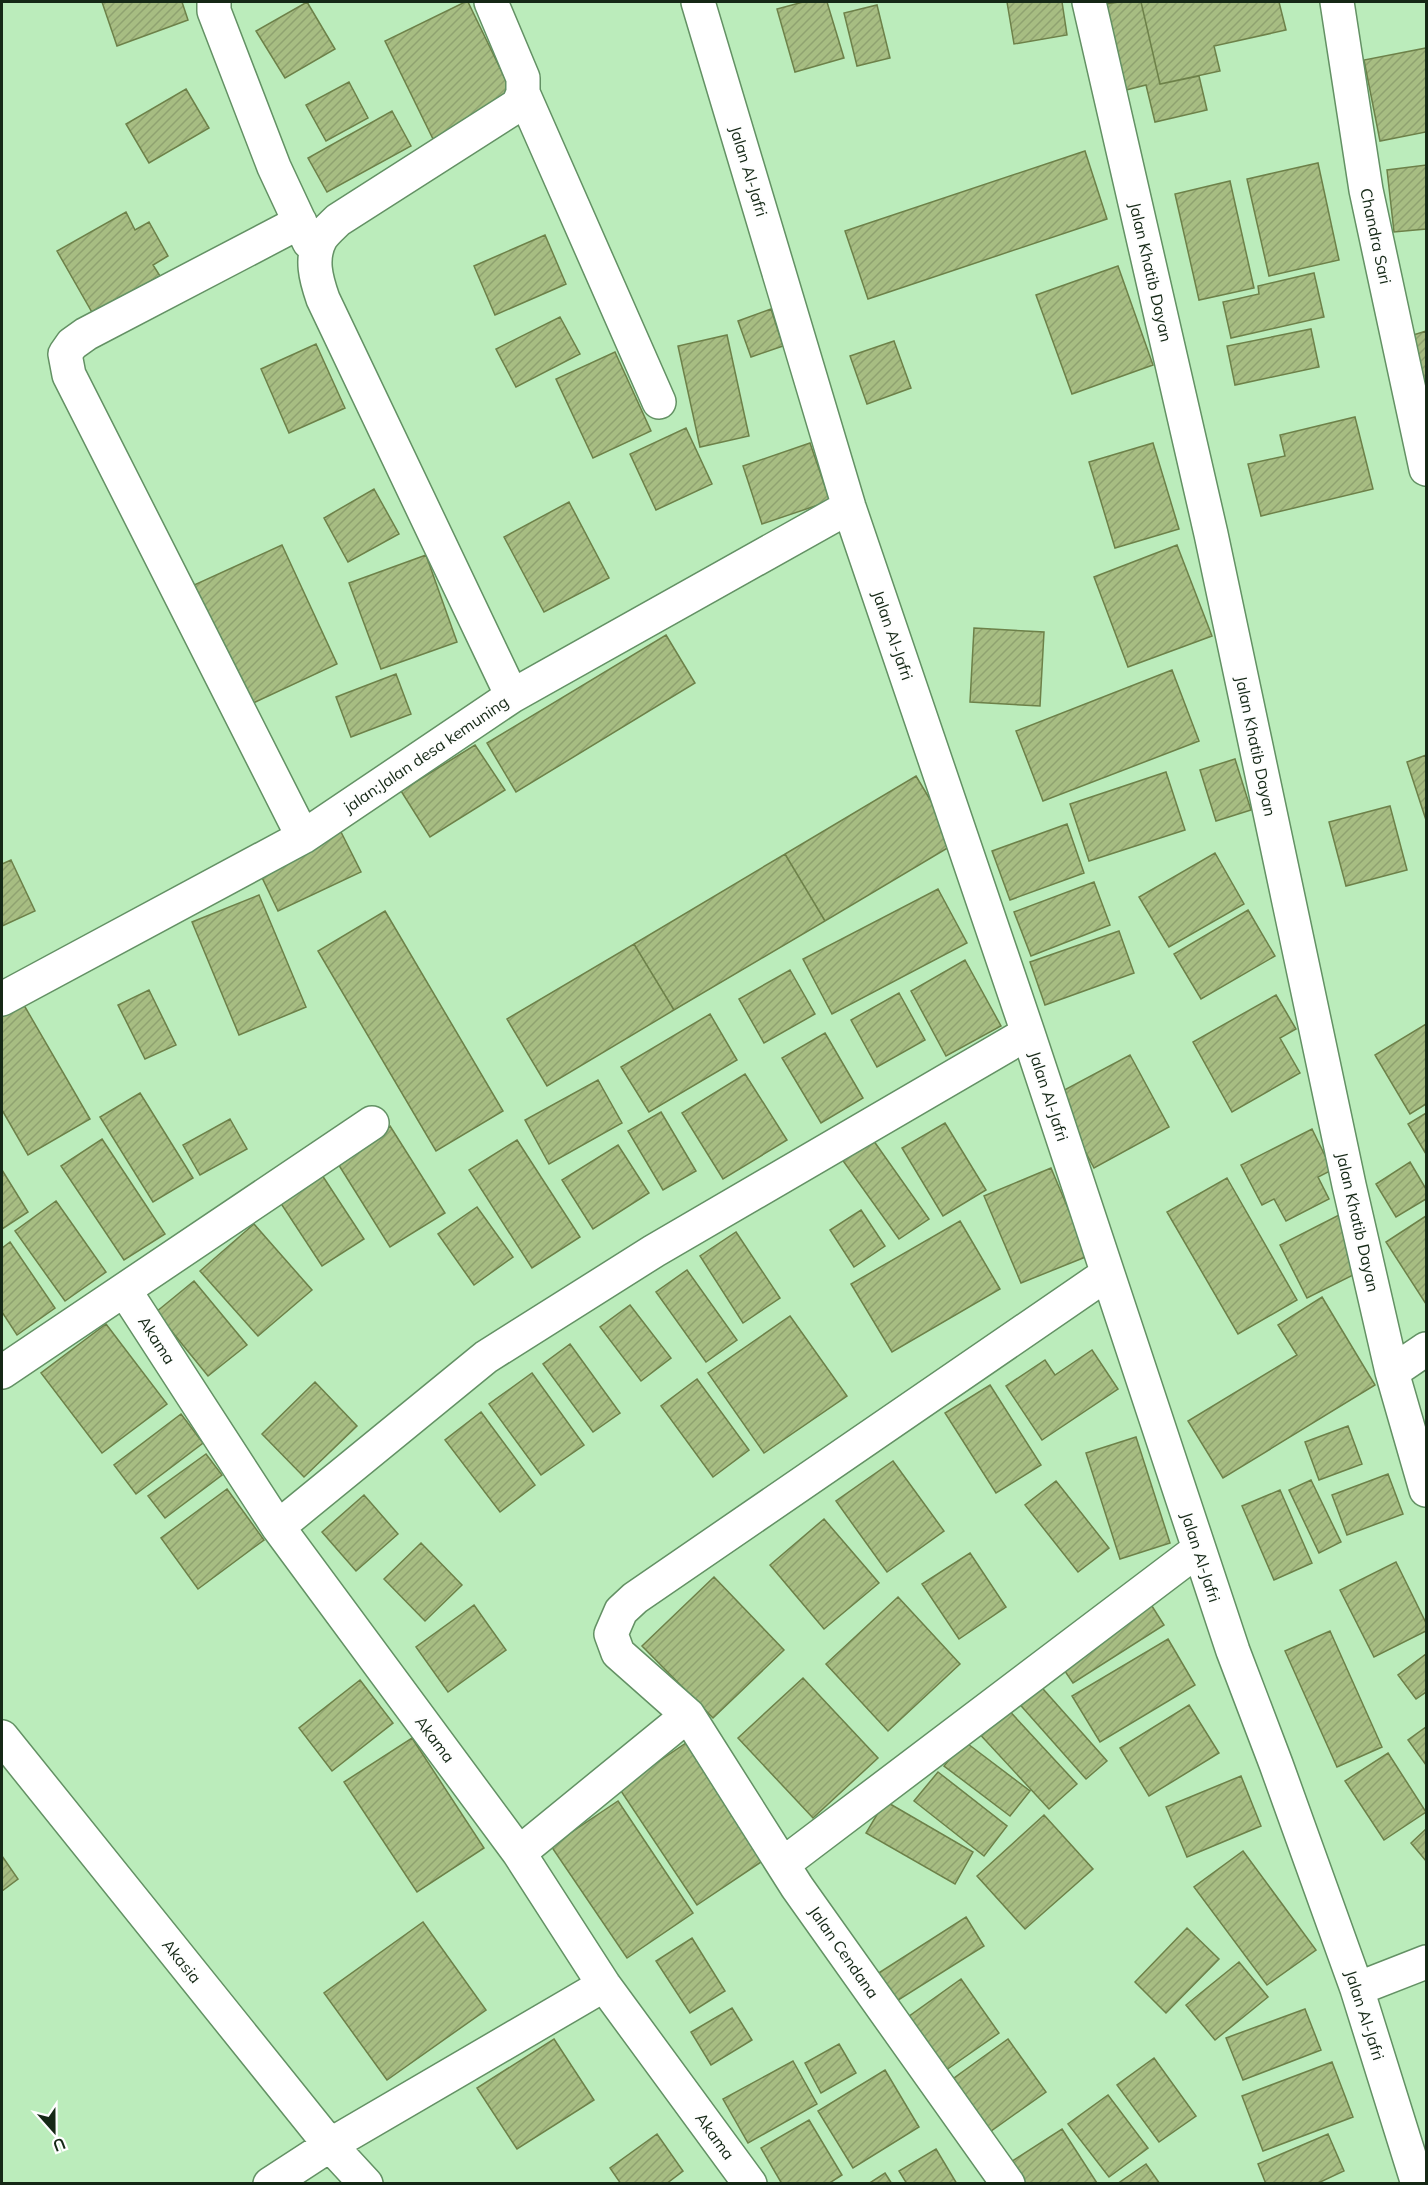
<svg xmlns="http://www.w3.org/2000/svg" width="1428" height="2185" viewBox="0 0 1428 2185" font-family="Mulish,sans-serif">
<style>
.building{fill:url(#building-hatch);stroke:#6d8149;stroke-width:1.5}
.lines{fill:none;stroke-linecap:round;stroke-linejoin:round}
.minor-casing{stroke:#639164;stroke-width:36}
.minor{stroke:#fff;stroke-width:33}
.labels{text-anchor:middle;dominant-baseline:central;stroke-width:4.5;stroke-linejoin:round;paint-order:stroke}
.street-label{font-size:16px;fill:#152816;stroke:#fefefe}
</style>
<defs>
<pattern id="building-hatch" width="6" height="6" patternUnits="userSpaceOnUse" patternTransform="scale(1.5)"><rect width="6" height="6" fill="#a7bd82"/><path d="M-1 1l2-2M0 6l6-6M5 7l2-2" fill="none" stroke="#8fa270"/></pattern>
</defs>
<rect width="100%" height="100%" fill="#bbecbb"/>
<path class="building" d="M102 2H182L188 20 117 46Z
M307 2 335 49 285 78 256 31Z
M465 2H468L515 99 433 139 385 41Z
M803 2H827L844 58 795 72 777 9Z
M1007 2H1062L1067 35 1014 44Z
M1119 2H1141L1160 84 1199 76 1207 110 1155 122 1146 85 1126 90 1106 4Z
M1141 2H1279L1286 30 1214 46 1220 71 1160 84Z
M877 5 890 58 857 66 844 13Z
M1426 48V132L1380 141 1364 60Z
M349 82 368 118 326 141 306 105Z
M186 89 209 128 149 163 126 124Z
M392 111 411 146 327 192 308 158Z
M1085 151 1107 219 868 299 845 231Z
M1318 163 1339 260 1269 276 1247 179Z
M1426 165V229L1394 232 1387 170Z
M1230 181 1254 288 1199 300 1175 194Z
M126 212 135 230 149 222 168 256 153 265 160 276 93 314 57 251Z
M545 235 566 284 495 315 474 266Z
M1118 266 1153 365 1072 394 1036 295Z
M1314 273 1324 317 1231 338 1223 302 1259 294 1258 286Z
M771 309 783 346 751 357 738 321Z
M560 317 580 354 516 387 496 349Z
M1311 329 1319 367 1235 385 1227 346Z
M1426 331V402L1410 336Z
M727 335 749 436 700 447 678 346Z
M894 341 911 388 867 404 850 356Z
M316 344 345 408 289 433 261 369Z
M615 352 651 431 593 458 556 379Z
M1355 417 1373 489 1261 516 1248 464 1285 456 1280 435Z
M686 428 712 484 656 510 630 454Z
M810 443 830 501 762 524 743 466Z
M1153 443 1179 529 1115 548 1089 462Z
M374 489 399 534 348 562 324 518Z
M569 502 609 578 544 612 504 537Z
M282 545 337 664 249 705 194 585Z
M1177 545 1212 636 1128 667 1094 577Z
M426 555 457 642 381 669 349 583Z
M974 628 1044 632 1040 706 970 702Z
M666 635 695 683 516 792 487 743Z
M1172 670 1199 741 1043 801 1016 731Z
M396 674 411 714 351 737 336 697Z
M475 745 505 790 430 837 401 791Z
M1426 755V820L1407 762Z
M1235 759 1251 810 1216 821 1200 770Z
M1166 772 1185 830 1089 861 1070 804Z
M916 776 956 843 825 921 785 854Z
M1390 806 1407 870 1346 886 1329 822Z
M1067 824 1084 873 1010 900 992 851Z
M339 828 361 872 278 911 257 867Z
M1215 853 1244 904 1169 947 1139 897Z
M785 854 825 921 674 1010 634 944Z
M11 860 35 911 2 926V864Z
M1094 882 1110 925 1031 956 1014 912Z
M938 889 967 943 832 1014 803 959Z
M259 895 306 1007 239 1035 192 922Z
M1248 910 1275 956 1201 999 1174 954Z
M385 911 503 1111 436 1151 318 951Z
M1119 931 1134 973 1045 1005 1030 962Z
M634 944 674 1010 547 1086 507 1019Z
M965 960 1001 1026 946 1056 911 991Z
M790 970 815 1014 764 1043 739 999Z
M149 990 176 1045 145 1059 118 1005Z
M899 993 925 1040 877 1067 851 1020Z
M1276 995 1296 1029 1280 1038 1300 1073 1232 1112 1193 1042Z
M21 1000 90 1119 28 1155 2 1110V1011Z
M710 1014 737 1060 649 1112 621 1067Z
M1426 1024V1104L1410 1114 1375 1055Z
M825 1033 863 1098 821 1123 782 1058Z
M1130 1055 1169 1127 1094 1168 1055 1095Z
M745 1074 787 1140 723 1179 682 1113Z
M598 1080 622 1123 549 1164 525 1120Z
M140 1093 193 1178 153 1202 100 1117Z
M661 1112 696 1171 663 1190 628 1131Z
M1426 1113V1154L1408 1124Z
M230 1119 247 1149 200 1175 183 1145Z
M945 1123 986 1190 943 1216 902 1148Z
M390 1126 445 1213 390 1247 335 1159Z
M1312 1129 1332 1170 1318 1177 1329 1199 1286 1221 1274 1199 1262 1205 1241 1165Z
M871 1137 929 1219 899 1239 841 1158Z
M102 1139 165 1234 124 1260 61 1166Z
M517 1140 580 1237 532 1268 469 1170Z
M618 1145 649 1193 593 1229 562 1180Z
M1410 1162 1426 1189V1199L1396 1217 1376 1184Z
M1051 1168 1088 1256 1021 1283 984 1196Z
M2 1170 28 1212 2 1229Z
M320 1172 364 1239 322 1266 278 1199Z
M1227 1178 1297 1300 1238 1334 1167 1212Z
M56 1201 106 1272 65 1301 15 1231Z
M477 1207 513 1257 474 1285 438 1234Z
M861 1210 885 1246 854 1267 830 1230Z
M1339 1215 1367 1268 1307 1298 1280 1245Z
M1426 1216V1304L1386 1242Z
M960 1221 1000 1289 892 1352 851 1284Z
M254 1224 312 1290 258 1336 200 1271Z
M736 1232 780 1298 743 1323 700 1256Z
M10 1242 55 1308 17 1335 2 1312V1248Z
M687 1270 737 1340 706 1362 656 1292Z
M194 1281 247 1345 208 1376 156 1312Z
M1322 1297 1375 1385 1223 1478 1188 1421 1297 1355 1278 1325Z
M630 1305 671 1358 641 1381 600 1327Z
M790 1316 847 1396 764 1453 708 1373Z
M106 1324 167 1404 102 1453 41 1373Z
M570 1344 620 1413 593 1432 543 1364Z
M1092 1350 1118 1389 1042 1440 1006 1386 1045 1360 1055 1375Z
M532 1373 584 1445 541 1475 489 1404Z
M697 1379 749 1450 713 1477 661 1406Z
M315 1382 357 1426 304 1477 262 1434Z
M990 1385 1041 1465 996 1493 945 1413Z
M481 1412 535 1485 500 1512 445 1440Z
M181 1414 203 1443 136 1494 114 1465Z
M1348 1426 1362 1464 1319 1480 1305 1442Z
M1136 1437 1170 1543 1120 1559 1086 1453Z
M206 1454 222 1475 165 1518 148 1496Z
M893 1461 944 1531 887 1572 836 1501Z
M1388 1474 1403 1514 1347 1535 1332 1495Z
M1311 1480 1341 1542 1319 1553 1289 1490Z
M1056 1481 1109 1548 1078 1572 1025 1505Z
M227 1489 264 1540 198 1589 161 1538Z
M1280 1490 1312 1563 1274 1580 1242 1506Z
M364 1495 398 1534 356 1571 322 1532Z
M824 1519 879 1583 824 1629 770 1565Z
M421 1543 462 1585 425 1621 384 1579Z
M970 1553 1006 1607 959 1639 922 1584Z
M1396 1562 1426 1623V1631L1374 1657 1340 1590Z
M714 1577 784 1650 713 1718 642 1646Z
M898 1597 960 1664 888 1731 826 1664Z
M1150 1603 1164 1625 1073 1683 1058 1661Z
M474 1605 506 1650 448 1692 416 1647Z
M1330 1631 1382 1747 1337 1767 1285 1651Z
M1168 1639 1195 1685 1100 1742 1072 1696Z
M1426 1654V1692L1416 1699 1398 1675Z
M803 1678 878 1758 813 1818 738 1738Z
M360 1680 393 1723 332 1771 299 1728Z
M1036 1681 1107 1761 1086 1779 1015 1699Z
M1003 1704 1077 1784 1049 1809 975 1729Z
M1189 1705 1219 1753 1149 1796 1120 1748Z
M1426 1727V1765L1408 1740Z
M412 1738 484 1848 417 1892 344 1782Z
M689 1741 767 1858 697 1905 619 1788Z
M964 1741 1030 1791 1010 1816 944 1766Z
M1388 1753 1426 1812 1384 1840 1345 1781Z
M938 1772 1007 1826 984 1856 914 1801Z
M1241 1776 1261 1826 1187 1857 1166 1807Z
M618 1801 693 1913 627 1958 551 1846Z
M885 1801 973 1852 955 1884 866 1833Z
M1044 1815 1093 1869 1025 1929 977 1876Z
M1426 1829V1861L1411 1843Z
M1243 1851 1316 1950 1267 1985 1194 1887Z
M2 1856 18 1879 2 1891Z
M966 1917 984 1946 892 2004 874 1976Z
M423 1922 486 2010 387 2080 324 1993Z
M1187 1928 1219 1959 1166 2013 1135 1982Z
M692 1938 725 1991 690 2013 656 1961Z
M1239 1962 1268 1997 1215 2040 1186 2005Z
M961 1979 999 2033 939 2075 901 2022Z
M732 2008 752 2040 711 2065 691 2032Z
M1305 2009 1321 2050 1243 2080 1226 2038Z
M554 2039 594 2100 517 2149 477 2088Z
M1008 2039 1046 2092 980 2139 943 2086Z
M839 2044 856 2073 821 2093 805 2063Z
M1154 2058 1196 2116 1159 2142 1117 2085Z
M793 2061 817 2104 748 2143 723 2099Z
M1332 2062 1353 2117 1263 2151 1242 2096Z
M885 2070 919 2127 853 2168 818 2111Z
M1108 2095 1148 2148 1109 2177 1068 2124Z
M809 2120 842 2175 828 2184H782L761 2148Z
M1062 2129 1097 2183 1018 2184 1006 2165Z
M657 2134 683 2171 666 2184H621L610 2168Z
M1328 2134 1344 2171 1316 2184H1266L1258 2164Z
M936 2149 957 2184H907L899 2171Z
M1146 2164 1160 2184H1117Z
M885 2173 892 2184H868Z"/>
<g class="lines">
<g class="minor-casing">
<path id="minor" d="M214 2V11L274 167 309 242
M491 2 523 78V93L518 105 338 220C332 226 325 232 321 238 310 258 316 279 323 299L512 696
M698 2 849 507 1028 1033 1233 1651 1276 1764 1357 1989 1418 2184
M1089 2 1211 534 1349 1185 1392 1372 1426 1490
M1337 2 1366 190 1426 469
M523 93 659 402
M300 222 86 334 72 344 65 354 69 375 303 837
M2 999 303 837 512 696 849 507
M125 1291 278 1527 519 1853 604 1985 750 2184
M2 1372 372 1123
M1392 1372 1426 1349
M278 1527 486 1357 654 1251 1028 1033
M2 1737 330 2145 366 2184
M519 1853 688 1715
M783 1864 1199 1549
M1357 1989 1426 1962
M270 2184 330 2145 604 1985
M1008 2184 797 1887 688 1715 618 1653 611 1634 621 1611 635 1598 1107 1274"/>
</g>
<use href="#minor" class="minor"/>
</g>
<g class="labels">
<g class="street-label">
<text transform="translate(749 171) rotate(73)">Jalan Al-Jafri</text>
<text transform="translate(1376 236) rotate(78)">Chandra Sari</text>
<text transform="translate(1151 272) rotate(77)">Jalan Khatib Dayan</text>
<text transform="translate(893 635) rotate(71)">Jalan Al-Jafri</text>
<text transform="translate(1256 746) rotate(78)">Jalan Khatib Dayan</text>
<text transform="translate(426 754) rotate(-34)">jalan;Jalan desa kemuning</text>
<text transform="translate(1049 1096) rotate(72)">Jalan Al-Jafri</text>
<text transform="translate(1358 1222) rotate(77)">Jalan Khatib Dayan</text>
<text transform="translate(157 1340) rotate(57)">Akama</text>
<text transform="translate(1201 1557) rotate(72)">Jalan Al-Jafri</text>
<text transform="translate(435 1739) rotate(53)">Akama</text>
<text transform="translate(844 1952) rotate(55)">Jalan Cendana</text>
<text transform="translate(182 1961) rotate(51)">Akasia</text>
<text transform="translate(1365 2015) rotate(72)">Jalan Al-Jafri</text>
<text transform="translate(715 2136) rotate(54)">Akama</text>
</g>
</g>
<rect width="1428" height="2185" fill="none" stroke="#152816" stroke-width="6"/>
<g transform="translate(54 2131) rotate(159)" stroke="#fefefe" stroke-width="4.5" paint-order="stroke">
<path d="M0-4.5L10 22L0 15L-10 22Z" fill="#152816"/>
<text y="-9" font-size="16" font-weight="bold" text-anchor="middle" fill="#152816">U</text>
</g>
</svg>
